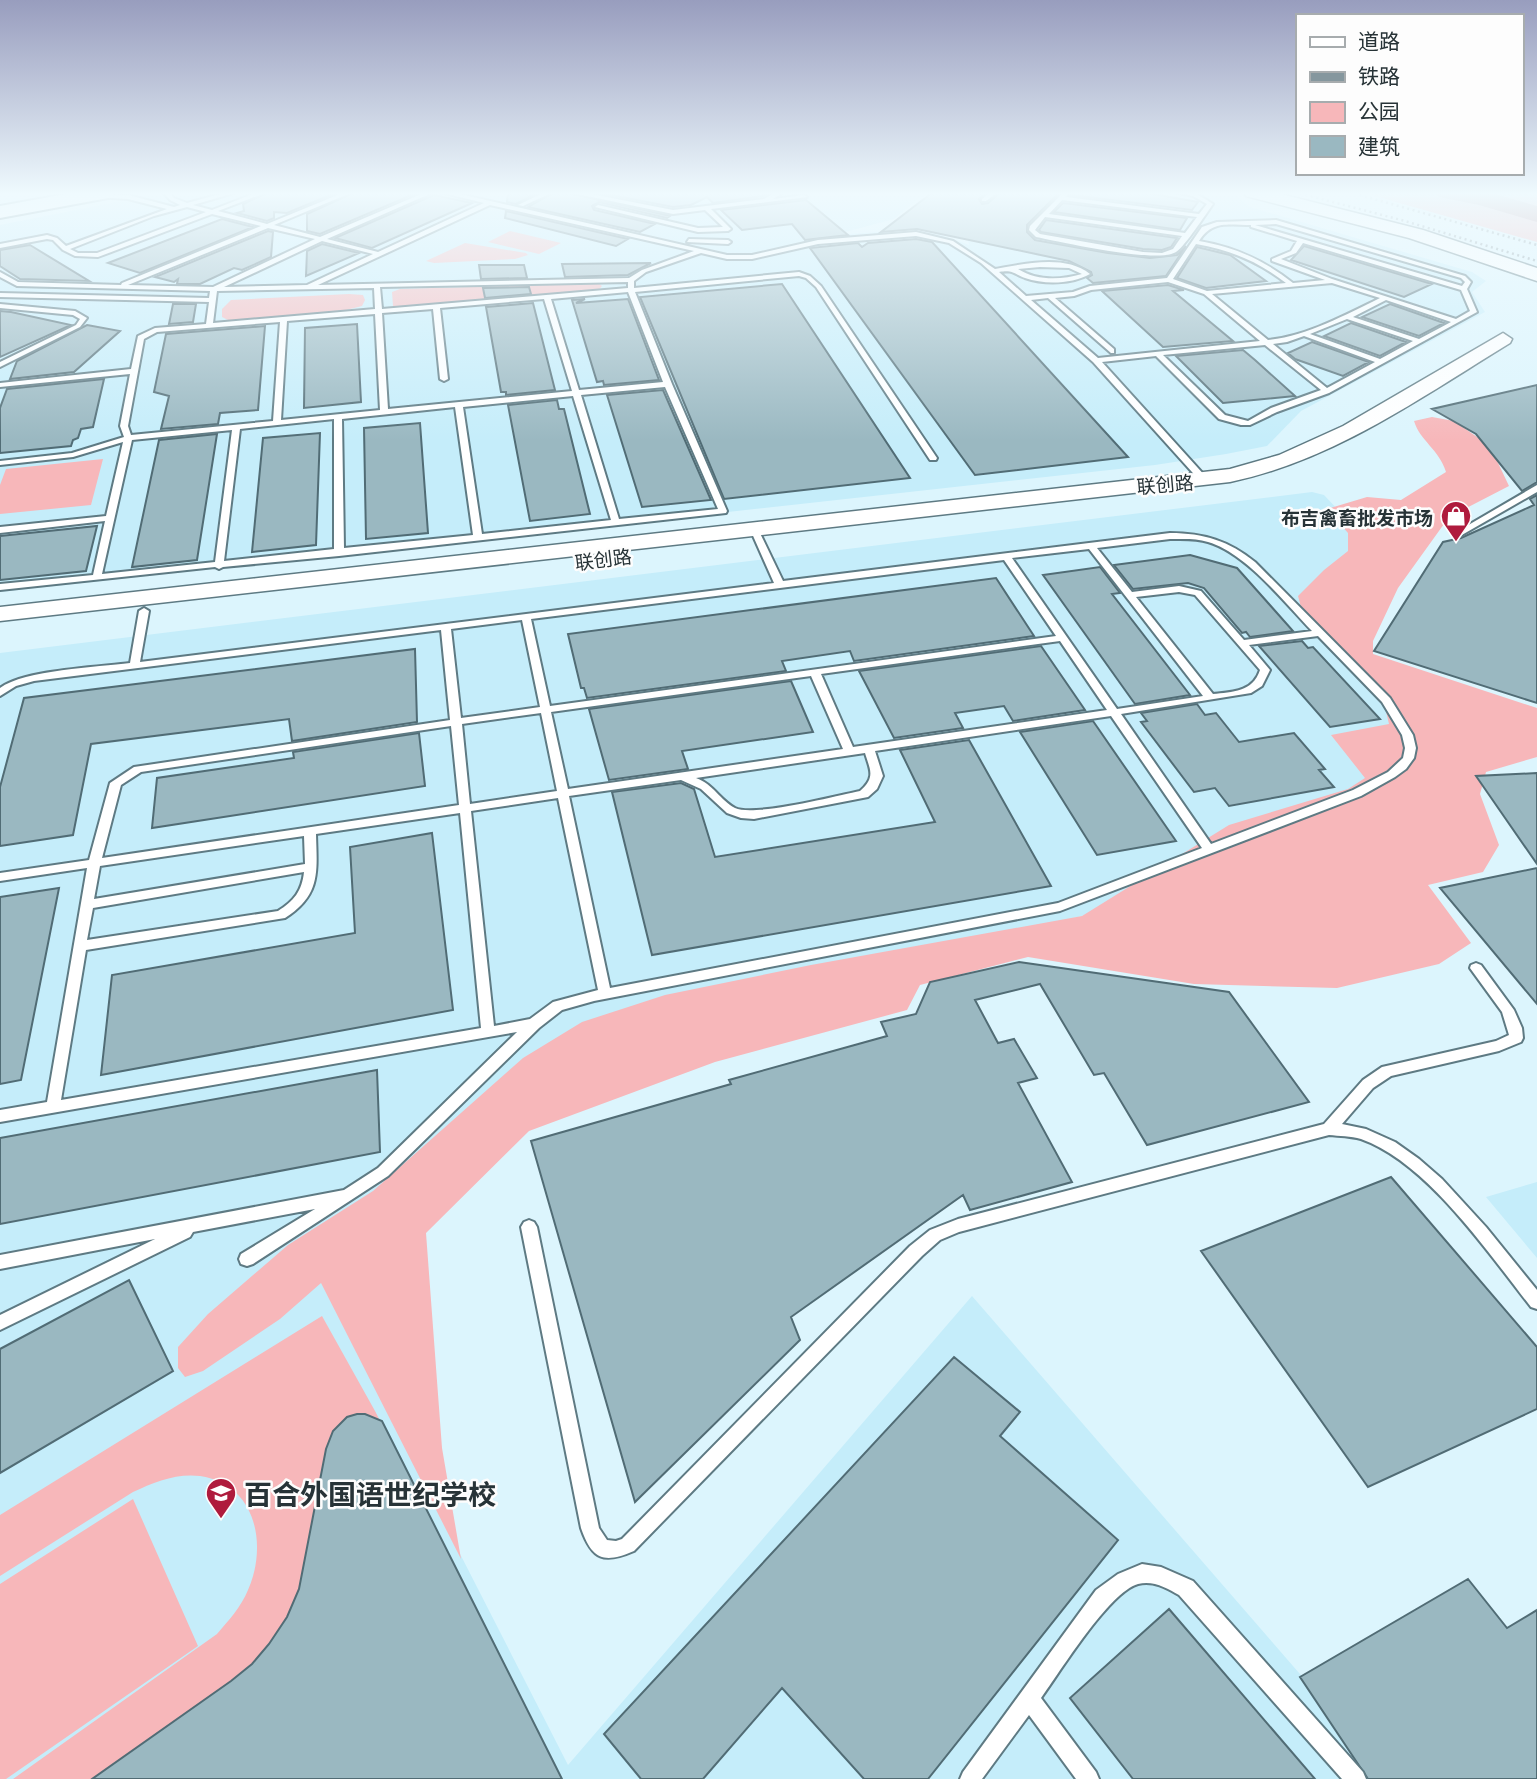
<svg xmlns="http://www.w3.org/2000/svg" width="1537" height="1779" viewBox="0 0 1537 1779" font-family="Georgia,'Noto Sans SC',serif">
<style>
.built{fill:#c5edfa}
.green{fill:#f7b7ba}
.lines{fill:none;stroke-linecap:round;stroke-linejoin:round}
.river{fill:#c07a7f;fill-rule:evenodd}
.building{fill:#9ab8c1;stroke:#516c75;stroke-width:2}
.service-casing{stroke:#5e7a83;stroke-width:4}
.tertiary-casing{stroke:#5e7a83;stroke-width:3}
.secondary-casing{stroke:#5e7a83;stroke-width:3}
.primary-casing{stroke:#5e7a83;stroke-width:4}
.service{fill:#fff;fill-rule:evenodd}
.tertiary{fill:#fff;fill-rule:evenodd}
.secondary{fill:#fff;fill-rule:evenodd}
.primary{fill:#fff;fill-rule:evenodd}
.rail{stroke:#85979e;stroke-width:2.5;stroke-dasharray:2 3.5;stroke-linecap:butt}
.labels{text-anchor:middle;dominant-baseline:central;stroke-width:5;stroke-linejoin:round;paint-order:stroke}
.far-street-label{font-size:19px;fill:#273337;stroke:#fdfdfd}
.far-poi-label{font-size:19px;font-weight:bold;fill:#273337;stroke:#fdfdfd;text-anchor:end}
.near-poi-label{font-size:28px;font-weight:bold;fill:#273337;stroke:#fdfdfd;text-anchor:start}
</style>
<rect width="100%" height="100%" fill="#dcf5fd"/>
<path class="built" d="M167 192H926L894 219 834 235 925 229 969 245 968 239 1021 192H1231L1250 207 1472 272 1486 281 1472 292 1485 312 1301 411 1267 446 1226 454 1155 465 0 592V225Z
M1312 492 1324 495 1355 528 1360 544 1316 596 1403 709 1417 773 1082 916 595 1027 321 1282 568 1765 972 1296 1391 1779H0V653Z
M1537 1182V1258L1486 1197Z"/>
<path class="green" d="M1361 192H1537V242Z
M510 231 561 243 539 254 488 242Z
M465 243 526 253 528 255 515 259 434 263 426 261Z
M598 283 602 286 597 292 403 309 393 306 392 292 400 289Z
M349 294 363 295 365 300 362 306 346 310 230 321 222 317V309L231 300Z
M1432 417 1454 421 1490 446 1509 486 1449 517 1398 588 1373 641V654L1537 708V757L1486 772 1480 794 1499 845 1483 872 1428 885 1471 943 1439 964 1337 988 1194 984 1028 957 920 985 907 1010 715 1062 529 1131 426 1233 442 1448 461 1559 321 1283 280 1319 203 1371 185 1377 178 1368V1347L208 1314 288 1245 373 1191 523 1058 582 1022 665 995 811 965 1082 916 1229 825 1348 789 1365 778 1331 735 1389 724 1385 707 1305 622 1298 596 1324 570 1348 551V533L1327 509 1367 497 1401 500 1446 472C1439 449 1420 441 1414 421Z
M103 459 91 505 0 514V485L6 469Z
M322 1316 375 1411 457 1571 160 1779H13L217 1634C229 1620 241 1607 248 1590 268 1545 256 1484 200 1476 177 1473 154 1482 133 1492L0 1576V1515Z
M133 1499 198 1646 6 1779H0V1584Z"/>
<g class="lines">
<path class="river" d="M1436 192H1488L1537 206V222L1479 205 1439 197Z"/>
</g>
<path class="building" d="M269 192H338L287 213 274 212V218L267 221 237 213 244 211 243 204Z
M355 192H419L320 234 307 231V214Z
M508 192H539L516 204 507 202Z
M555 192H565L670 216 667 218 599 202 592 206 594 210 655 224 640 232 528 207Z
M595 192H771L763 196 713 203 707 197 691 205 673 207Z
M933 192H987L979 199 982 204 988 203 1001 192H1060L1027 225V232L1035 240 1108 253 1150 258 1177 255 1186 246 1166 276 1093 283 1087 278 1092 275 1091 272 1069 261 917 229 881 232Z
M1073 192H1142L1198 202 1192 210 1071 195Z
M434 195 472 203 372 248 335 238Z
M806 200 848 235 805 240 792 224 742 230 721 210Z
M1063 203 1187 218 1180 230 1054 212Z
M506 211 628 239 616 246 505 218Z
M222 219 253 227 140 273 108 263Z
M1046 220 1177 238 1171 247 1162 250 1143 249 1041 232 1039 230Z
M268 231 273 232 271 257 242 270 234 268 200 284H177L178 279 174 282 155 277Z
M916 239 932 242 1128 457 975 475 810 248 858 243 862 247 868 243Z
M322 244 359 253 306 276 307 251Z
M30 245 89 281 20 279 0 266V250Z
M1304 246 1432 284 1404 297 1291 260Z
M1197 247 1230 255 1266 281 1206 288 1177 278Z
M651 263 628 275 565 277 562 264Z
M479 265H524L527 278 481 279Z
M782 284 910 478 724 499 640 297Z
M1168 285 1184 290 1173 291 1233 341 1163 347 1102 291Z
M529 287 531 294 485 298 483 288Z
M585 299 576 303 628 299 659 380 604 385 603 381 597 382 572 300Z
M533 303 555 390 506 395V392H501L486 307Z
M173 304H196L193 322 169 324Z
M1390 304 1444 323 1419 336 1362 317Z
M0 311 11 312 71 325 0 357Z
M1351 323 1406 342 1380 356 1324 336Z
M357 324 361 402 304 408 305 328Z
M87 325 120 331 74 372 10 379 17 361Z
M265 326 258 410 220 413 218 424 161 429 169 396 154 392 166 334Z
M1312 342 1369 362 1343 376 1295 359 1288 353Z
M1243 350 1255 360 1295 396 1223 403 1176 356Z
M104 379 93 427 81 429 78 438 73 440 71 446 0 453V408L7 389Z
M1537 385V482L1522 491 1476 434 1432 409Z
M663 390 711 500 642 507 607 395Z
M557 400 559 409H564L590 514 530 521 508 405Z
M420 423 428 533 366 539 364 428Z
M320 433 316 545 252 552 263 438Z
M217 434 197 560 132 567 159 440Z
M1537 495V703L1374 651 1443 542 1461 538 1534 505 1530 499Z
M97 526 86 571 0 580V536Z
M1190 555 1237 568 1293 631 1250 637 1246 632 1242 633 1204 588 1188 583 1133 589 1114 565Z
M1100 567 1120 593 1112 594 1190 695 1135 704 1043 575Z
M996 578 1034 636 854 661 850 651 782 661 786 671 587 698 584 688H581L568 634Z
M1302 641 1308 648 1313 647 1380 719 1330 727 1259 646Z
M1041 646 1085 710 1013 721 1004 706 955 713 963 728 894 738 859 671Z
M415 649 417 722 292 741 289 719 91 744 73 835 0 846V787L24 698Z
M791 681 813 732 682 751 688 769 609 780 589 709Z
M1197 704 1205 715 1216 713 1239 742 1294 733 1325 769 1319 770 1334 787 1229 806 1215 788 1194 792 1141 722 1147 721 1141 713Z
M1093 721 1176 841 1097 855 1020 732Z
M419 733 425 786 152 828 157 778 294 758 293 752Z
M969 740 1051 886 652 955 612 792 681 783 694 789 715 857 935 822 900 750Z
M1537 773V864L1476 776Z
M432 833 453 1010 101 1075 112 975 355 933 350 847Z
M1537 868V1004L1440 888Z
M59 888 21 1080 0 1084V897Z
M1019 962 1229 992 1309 1102 1147 1145 1104 1073 1094 1075 1040 984 975 1000 998 1043 1014 1039 1037 1078 1018 1083 1072 1182 970 1210 963 1195 791 1317 800 1340 635 1502 531 1141 731 1084 729 1080 887 1036 881 1022 916 1014 930 982Z
M377 1070 380 1152 0 1224V1138Z
M1391 1177 1537 1347V1409L1368 1487 1201 1251Z
M129 1280 173 1371 0 1473V1349Z
M954 1357 1020 1412 1000 1436 1118 1540 928 1779H864L782 1688 703 1779H641L604 1734Z
M357 1414H365L382 1421 562 1779H92L231 1681 252 1664 269 1644 287 1617 299 1589 326 1449 333 1431 347 1417Z
M1468 1579 1507 1628 1537 1610V1779H1368L1300 1677Z
M1169 1609 1315 1779H1133L1070 1698Z"/>
<g class="lines">
<g class="service-casing">
<path id="service" d="M163 192H169L174 198 187 203 227 192H237L193 205 212 210 258 192H267L218 211 267 224 345 192H353L274 225 320 237 426 192H434L327 239 378 252 484 203 440 192H451L727 255H752L818 240 916 232 953 241 995 269C1024 264 1065 254 1090 274 1072 284 1045 285 1025 278 1012 273 1013 270 999 272L1026 296 1073 292 1090 286 1167 278 1202 227 1217 222 1276 220 1465 276 1471 282 1467 289 1477 312 1329 393 1277 412 1250 425H1241L1219 419 1156 356 1102 362 1207 478V482H1201L1093 362 981 263 949 243 916 236 818 244 752 259H727L701 253 646 272 634 281V288L799 272 810 276 821 286 937 458 936 460H930L816 287 806 278 799 276 635 292 672 384 727 511 726 513 339 556 223 567 219 569 215 567 0 590V584L93 575 105 521 0 533V527L106 516 123 442 73 457 0 465V461L72 453 124 437 120 426 130 374 0 387V383L131 369 138 336 155 328 206 324 209 302 0 297V293L209 298 210 291 17 286 0 277V272L18 282 121 285 122 283 261 226 212 214 98 257 75 256 63 250 53 240 47 239 0 248V244L47 235 57 238 66 246 167 209 128 199 97 197 95 194 128 195 174 207 180 205 170 200ZM490 205 694 251 642 270 629 278 318 285ZM187 207 206 212 97 253H78L70 249 154 216ZM1276 224 1461 278 1465 282 1462 286 1255 225ZM1251 225V227L1297 241 1291 251 1272 259V261L1325 280 1293 283C1264 260 1235 247 1199 241 1212 220 1228 225 1251 225ZM268 228 315 239 213 287 128 285ZM322 241 373 254 307 285 224 287ZM1303 243 1461 290 1470 311 1456 319 1332 279 1281 259 1296 253ZM1196 244C1231 250 1259 262 1286 283L1207 291 1173 279ZM1040 267 1069 268 1082 274C1061 280 1037 281 1018 269ZM628 282V288L382 309 380 287ZM1168 282 1204 294 1260 341 1098 358 1031 300 1048 298 1111 353H1114V349L1055 298 1074 296 1091 290ZM1332 283 1380 298C1345 315 1307 336 1268 340L1212 294ZM374 288 375 309 213 323 217 291ZM628 292 663 382 579 390 551 299ZM544 299 572 391 388 409 382 313 433 309 440 379 444 381 448 379 440 308ZM1386 300 1451 322 1419 339 1353 317ZM375 314 380 410 281 420 287 321ZM1347 319 1413 341 1380 359 1310 334ZM280 322 273 421 131 435 128 426 144 339 157 332ZM1304 336 1375 362 1327 388 1273 344 1287 342ZM1265 345 1321 390 1271 408 1248 421 1225 415 1163 355ZM665 387 718 509 619 519 581 395ZM573 396 611 520 482 534 463 407ZM455 407 473 535 344 548 342 419ZM334 419V549L224 561 240 429ZM232 430 215 562 102 574 132 440Z
M545 192H553L523 206 518 205Z
M568 192H581L673 210 764 199 776 192H784L773 199 804 195 807 197 711 209 731 229 728 231 698 232 595 207 598 205 698 228 723 227 705 210 673 214Z
M991 192H998L986 201H982V199Z
M1064 192H1070L1066 197 1199 214 1207 204 1193 196 1174 192 1197 194 1213 204C1205 215 1186 245 1176 252 1158 264 1061 242 1036 237L1029 230 1030 226ZM1062 200 1197 217 1185 233 1049 214ZM1045 217 1182 236 1173 249 1162 253 1143 252 1040 234 1035 230Z
M689 239 728 240 731 242 728 244 687 242Z
M0 304 75 311 87 318 80 327 0 367V362L76 325 80 319 73 315 0 308Z
M1537 485V492L1460 536H1454L1453 534Z
M754 526 758 529 783 581 1170 533C1204 533 1229 541 1255 562L1390 698 1413 735 1416 748 1414 758 1406 769 1395 777 1361 796 1060 911 594 1001 562 1010 539 1028 388 1176 253 1264 247 1266 241 1264 239 1259 241 1254 315 1209 193 1232 190 1237 0 1330V1315L155 1239 0 1269V1255L344 1190 378 1168 517 1032 0 1122V1110L47 1102 87 868 0 881V873L89 860 110 783 134 767 450 720 441 630 34 681 16 686 0 696V688C24 670 98 667 130 663L139 611 144 608 149 611 140 662 774 583 750 529ZM1170 539C1183 539 1196 538 1208 542 1246 553 1285 603 1312 631L1244 640 1201 591 1179 586 1132 592 1097 548ZM1089 549 1203 696 1117 709 1012 558ZM1004 560 1056 636 550 706 531 619ZM1179 592 1195 595 1260 670C1253 692 1232 692 1213 694L1136 597ZM522 620 540 707 461 718 451 629ZM1318 636 1382 702 1402 735 1405 748 1403 758 1388 772 1353 790 1211 844 1121 714 1251 693 1262 686 1270 670 1249 645ZM1060 641 1107 710 853 747 821 674ZM811 676 843 749 568 789 551 712ZM541 713 557 791 470 804 462 724ZM1111 716 1202 848 1058 903 610 988 569 796 681 780 701 789 727 813 741 818 754 819 868 797 877 789 883 776 875 751ZM451 726 459 805 102 858 121 785 141 772ZM865 753C870 770 876 777 860 791 836 796 754 817 735 808 720 800 713 784 696 778ZM558 798 598 990 553 1002 530 1019 494 1026 471 811ZM460 813 481 1028 61 1100 86 950 285 918C321 895 317 872 316 834ZM304 836 305 864 94 899 100 866ZM304 872C302 891 294 901 278 911L87 940 93 908Z
M1476 963 1481 965 1514 1010 1522 1028 1523 1038 1521 1042 1499 1051 1391 1076 1373 1088 1342 1124 1366 1129 1395 1142 1419 1159 1442 1179 1486 1227 1537 1290V1309L1531 1307C1489 1254 1427 1162 1361 1139 1351 1136 1339 1136 1329 1135L959 1232 940 1240 922 1256 634 1551C604 1564 592 1560 581 1528L521 1227 524 1222 529 1220 534 1222 537 1227 599 1528 607 1540 616 1541 622 1539 910 1246 930 1230 958 1219 1324 1124 1363 1080 1382 1067 1496 1041 1509 1035 1502 1012 1470 968 1471 965Z
M1142 1564 1161 1567 1193 1581 1363 1772 1366 1779H1342L1179 1595C1167 1588 1153 1580 1138 1584 1109 1592 1060 1672 1041 1698L1096 1772 1099 1779H1076L1029 1715 982 1779H960L963 1772 1096 1590 1118 1574Z"/>
</g>
<g class="tertiary-casing">
<path id="tertiary" d="M1503 333 1512 339 1510 343C1420 398 1334 460 1230 482L0 621V607L1230 469 1279 455 1343 426Z"/>
</g>
<g class="secondary-casing">
<path id="secondary" d="M1243 192H1273L1423 230 1537 268V281L1409 238 1246 196Z"/>
</g>
<g class="primary-casing">
<path id="primary" d="M77 192H117L108 198 0 218V206Z"/>
</g>
<use href="#service" class="service"/>
<use href="#tertiary" class="tertiary"/>
<use href="#secondary" class="secondary"/>
<use href="#primary" class="primary"/>
<path class="rail" d="M1295 192 1405 221 1537 261
M1349 192 1537 245"/>
</g>
<linearGradient id="sky" x2="0" y2="1"><stop stop-color="#989dbe"/><stop offset="0.44" stop-color="#effafe"/><stop offset="1" stop-color="#effafe" stop-opacity="0"/></linearGradient>
<rect width="1537" height="441" fill="url(#sky)"/>
<defs>
<g id="shop-pin" transform="scale(1.575)"><path d="M0 17L-7.5 6A9.5 9.5 0 1 1 7.5 6Z" fill="#af1b3d" stroke="#fdfdfd"/><path d="M-5-2.5h2.3a2.7 3.5 0 0 1 5.4 0H5L5.5 6h-11ZM-1.5-2.5h3a1.5 2.3 0 0 0-3 0Z" fill="#fff"/></g>
<g id="school-pin" transform="scale(1.575)"><path d="M0 17L-7.5 6A9.5 9.5 0 1 1 7.5 6Z" fill="#af1b3d" stroke="#fdfdfd"/><path d="M0-5L7-2L0 1L-7-2ZM-4 1L0 2.5L4 1V4Q0 6-4 4Z" fill="#fff"/></g>
</defs>
<g fill-rule="evenodd">
<use href="#shop-pin" x="1456" y="516"/>
<use href="#school-pin" x="221" y="1493"/>
</g>
<g class="labels">
<g class="far-street-label">
<text transform="translate(1165 483) rotate(-5)">联创路</text>
<text transform="translate(603 558) rotate(-7)">联创路</text>
</g>
<g class="far-poi-label">
<text x="1433" y="516">布吉禽畜批发市场</text>
</g>
<g class="near-poi-label">
<text x="244" y="1493">百合外国语世纪学校</text>
</g>
</g>
<rect x="1296" y="14" width="228" height="161" fill="#fdfdfd" stroke="#a7acae" stroke-width="2"/>
<rect x="1310" y="37" width="35" height="10" fill="#ffffff" stroke="#a7acae" stroke-width="2"/>
<text x="1358" y="49" font-size="21" fill="#273337">道路</text>
<rect x="1310" y="72" width="35" height="10" fill="#85979e" stroke="#a7acae" stroke-width="2"/>
<text x="1358" y="84" font-size="21" fill="#273337">铁路</text>
<rect x="1310" y="102" width="35" height="21" fill="#f7b7ba" stroke="#a7acae" stroke-width="2"/>
<text x="1358" y="119" font-size="21" fill="#273337">公园</text>
<rect x="1310" y="136" width="35" height="21" fill="#9ab8c1" stroke="#a7acae" stroke-width="2"/>
<text x="1358" y="154" font-size="21" fill="#273337">建筑</text>
</svg>
